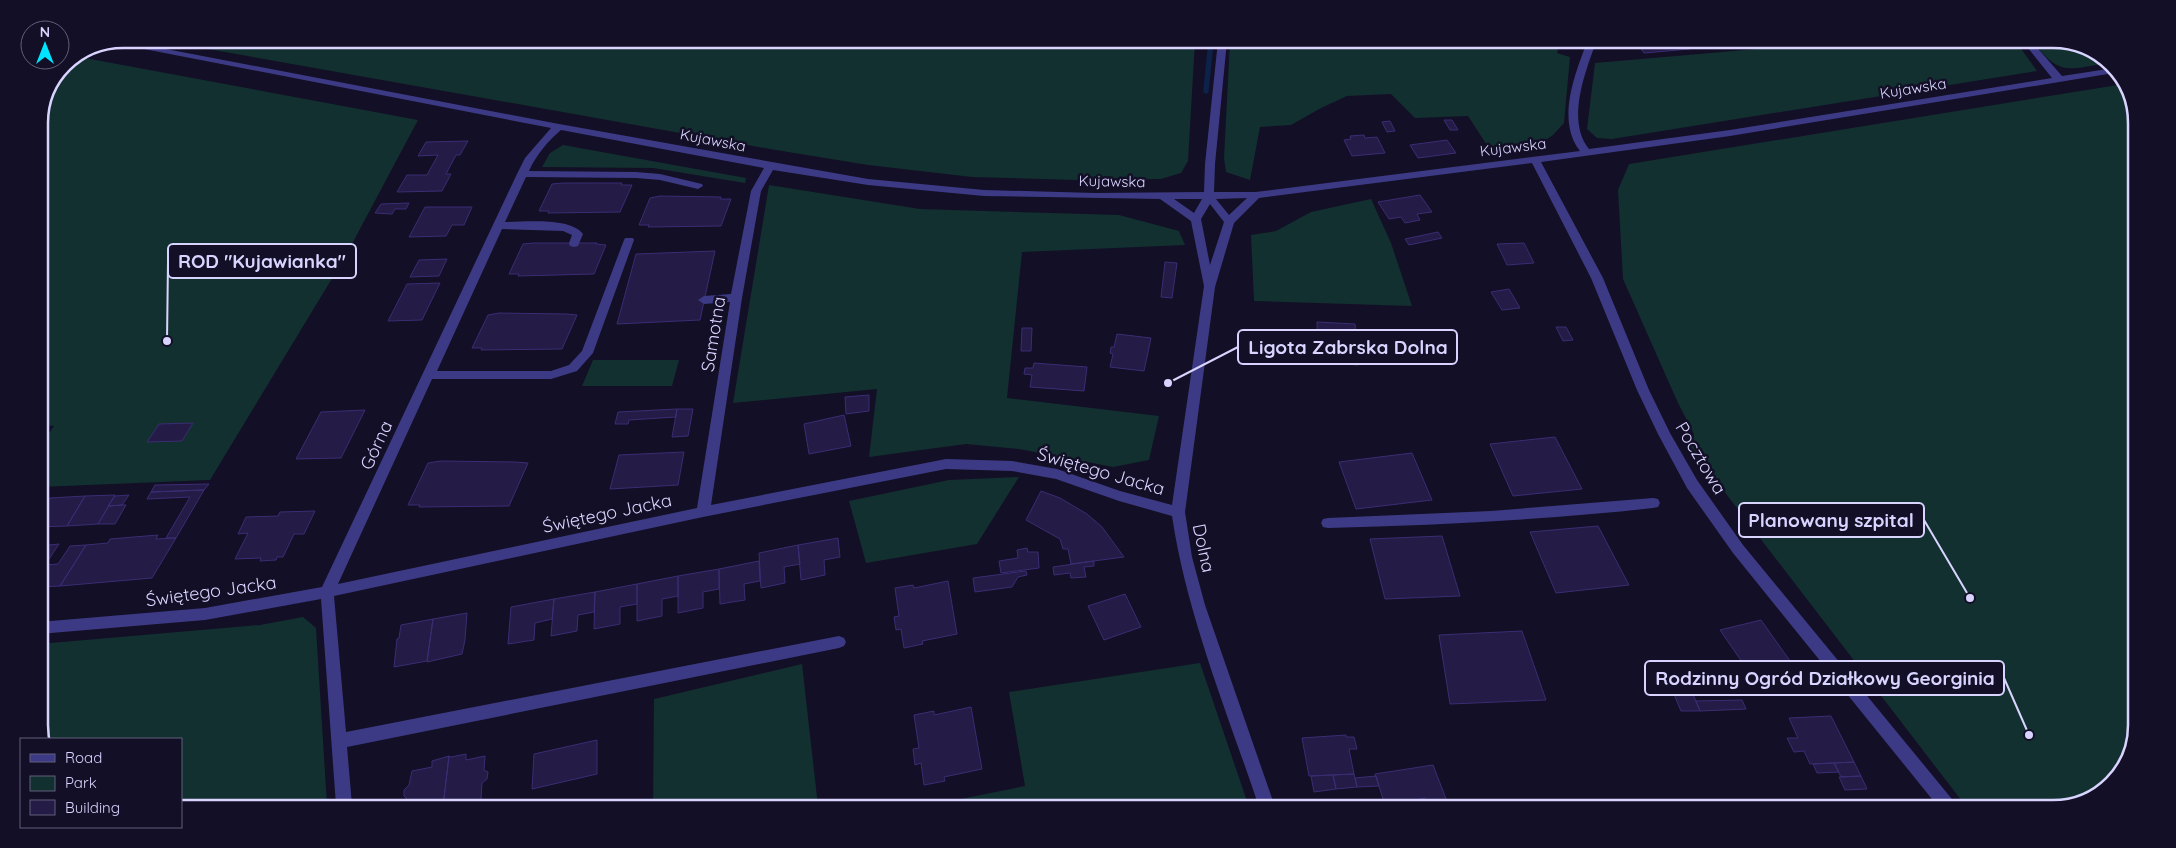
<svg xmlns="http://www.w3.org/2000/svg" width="2176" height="848" viewBox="0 0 2176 848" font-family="Quicksand,sans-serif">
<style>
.green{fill:#12302f}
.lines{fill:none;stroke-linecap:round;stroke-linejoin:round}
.stream{stroke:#0c2248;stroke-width:5.5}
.building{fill:#241b47;stroke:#3b2d73}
.minor{fill:#3d3a85;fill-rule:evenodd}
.labels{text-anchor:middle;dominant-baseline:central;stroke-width:5;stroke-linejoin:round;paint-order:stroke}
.far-street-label{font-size:15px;fill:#d9d4ff;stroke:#130f26}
.street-label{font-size:18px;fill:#d9d4ff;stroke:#130f26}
.rim{fill:none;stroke:#d9d4ff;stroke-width:2.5}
.leader{fill:none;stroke:#d9d4ff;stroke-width:2}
.callout-dot{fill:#d9d4ff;stroke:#130f26;stroke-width:2}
.callout{fill:#130f26;stroke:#d9d4ff;stroke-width:2}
.callout-label{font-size:19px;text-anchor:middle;font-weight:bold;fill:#d9d4ff}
</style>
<rect width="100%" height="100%" fill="#130f26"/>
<path class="green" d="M152 39 1195 41 1188 161 1181 173 1161 179 1076 180 972 177 868 165 770 149Z
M1230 41 1560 42 1557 53 1570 57 1564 123 1553 135 1531 150 1494 156 1468 116 1415 118 1391 94 1347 96 1321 108 1291 125 1260 127 1250 180 1226 172 1224 158Z
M1825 43H2017L2037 71 1612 139 1597 138 1587 129 1595 63Z
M2034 43H2080L2108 63C2070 69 2060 77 2034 43Z
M74 56 418 120 345 257 210 480 39 487V447L54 426 39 425V118L64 63Z
M2124 84 2137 117 2133 752 2104 792 2053 809H1968L1687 443 1694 434 1678 403 1623 279 1618 190 1629 164Z
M563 145 746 178 745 183 653 168 542 167 550 153Z
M769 185 920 209 1119 215 1179 231 1185 245 1022 252 1007 398 1159 416 1149 460 1113 467 1019 449 966 444 869 457 877 389 733 403Z
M1371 199 1391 243 1412 306 1254 301 1251 235 1276 231 1311 212Z
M593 360H679L672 386H582Z
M1019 477 977 544 866 563 849 501 949 480Z
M303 617 316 628 327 805H181V739H42L39 731V644L260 625Z
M1200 663 1249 807H921L1025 786 1009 692Z
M802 664 818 806H653L654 699Z"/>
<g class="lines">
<path class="stream" d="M1206 91 1211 41"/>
</g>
<path class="building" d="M1636 42H1685L1690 49 1644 53Z
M1444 120H1452L1458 130H1450Z
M1390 121 1395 131 1387 132 1382 122Z
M1364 135 1365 138 1377 137 1385 153 1352 156 1344 140 1351 139 1350 136Z
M1447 140 1456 153 1418 158 1410 145Z
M468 141 460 155H456L446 174H451L442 191 397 192 407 175H427L438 155 418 156 426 142Z
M563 183H622L621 185H632L620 212 548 213 549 211H539L552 184Z
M1420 195 1432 212 1417 214 1420 220 1405 223 1401 217 1389 219 1378 202Z
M660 196 721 197 720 199H731L721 226 648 227 649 225H639L650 198Z
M409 203 406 209H395L392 214 375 213 381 204Z
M425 207H472L464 225H452L446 236 409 237Z
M1438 232 1442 238 1409 245 1405 239Z
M534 243H597L596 244 606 245 594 274 518 276 519 274H509L523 244Z
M1524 243 1534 263 1507 265 1497 244Z
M715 251 700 320 617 324 636 254Z
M447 259 439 276 410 277 419 260Z
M1165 262 1177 263 1172 298 1161 297Z
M440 283 422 320 388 321 407 284Z
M1509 289 1520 308 1502 310 1491 292Z
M499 313 566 314 577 315 562 349 481 350 482 348H472L488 315Z
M1317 322 1355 324 1358 365 1318 362Z
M1556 327H1566L1573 340 1563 341Z
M1022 328H1032L1031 351H1021Z
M1117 334 1151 338 1144 371 1110 367 1113 354 1110 353 1111 347H1114Z
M1034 363 1087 367 1084 391 1030 387 1032 375 1024 374 1025 368H1033Z
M869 395V411L846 414 845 397Z
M677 409 676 417 629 420 628 424H615L618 412Z
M677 409H693L688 436 672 437Z
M365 410 341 458 296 459 321 412Z
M844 415 851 446 809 454 804 424Z
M193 423 182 441 147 442 159 424Z
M1555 437 1582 489 1513 496 1490 444Z
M684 452 678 485 610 489 619 455Z
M1412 453 1432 500 1356 509 1339 462Z
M441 461 515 462 528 463 509 506 419 507 420 505H408L428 463Z
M209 484 204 490 151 492 155 485Z
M204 490 176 538H166L190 497 147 499 151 492Z
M1041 491 1060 498 1087 514 1102 527 1124 557 1071 564 1068 549H1063L1060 539 1026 520Z
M129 495 122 505 108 506 115 496Z
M85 496 67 526 39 527V515L50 498Z
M85 496 115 495 98 524 67 526Z
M122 505H126L115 524H98L109 506Z
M315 511 304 534H294L283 557H277L276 560 260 561 261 558 235 559 248 533 238 534 246 517 278 516 280 512Z
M1598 526 1629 585 1556 593 1530 532Z
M158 535 156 539 176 538 152 578 60 586 86 545 108 543 110 539Z
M1442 536 1460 596 1385 599 1370 539Z
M838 538 840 557 824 560 825 575 801 580 798 545Z
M59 544 39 574V546Z
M86 545 60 586 39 587V574L45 565 58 564 70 546Z
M798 545 800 564 784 567 785 583 761 588 759 553Z
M1027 548 1028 552H1038L1039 568 1001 573 999 561 1018 558 1017 550Z
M759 561 760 581 744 584 745 600 720 604 719 569Z
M1094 561V566L1084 567 1086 577 1071 578 1070 573 1054 575 1053 567Z
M719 569V589L703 592V608L678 613V576Z
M1026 571 1027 575 1018 577 1012 587 975 592 973 578Z
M678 576V596L662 599V616L637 621V584Z
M948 581 957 634 922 641 923 644 904 648 901 629 896 630 894 617 899 616 895 588 913 585 914 588Z
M637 584V604L620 607V624L594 629 595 592Z
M595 592 594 612 578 615 577 631 551 636 554 599Z
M1125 594 1141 627 1104 640 1088 606Z
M554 599 552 619 535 623 534 640 508 644 511 607Z
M467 613 465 640 462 654 427 662 433 619Z
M433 619 427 661 394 667 397 639 399 638 401 625Z
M1761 620 1805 682 1764 693 1747 669 1739 672 1735 664 1742 662 1720 630Z
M1522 631 1546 700 1450 704 1439 635Z
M1673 692H1692L1700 711H1681Z
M1742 700 1746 709 1700 711 1696 701Z
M971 707 982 769 944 777 945 781 924 785 921 763 915 765 913 749 919 748 914 715 934 711V715Z
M1831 716 1854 762 1810 764 1804 751 1794 752 1787 738H1798L1789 718Z
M1346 735V737H1354L1357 749H1349L1354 774 1309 776 1302 738Z
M597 740V774L532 789 534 754Z
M466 754V760L485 756 484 770 488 772 487 779 482 783 481 799 443 806 449 756 451 757Z
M449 756 443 806 406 805 407 799 404 796V790L409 785 412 771 432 767V761Z
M1854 762 1861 776 1841 777 1834 763Z
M1834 763 1839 772 1817 773 1813 764Z
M1433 765 1448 804 1429 807 1425 798 1385 805 1375 774Z
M1354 774 1357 787 1336 789 1333 775Z
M1333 775 1336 789 1314 792 1311 776Z
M1376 776 1379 786 1357 787 1355 778Z
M1861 776 1867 789 1845 790 1839 777Z"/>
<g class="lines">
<path class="minor" d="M119 40 559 124 868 179 984 190 1095 193 1204 192 1205 164 1218 41H1227L1215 164 1214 192H1256L1580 151C1556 121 1575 74 1587 42H1596C1585 73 1566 121 1589 149L1730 130 2052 78 2024 43H2033L2062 76 2114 68 2120 72 1730 136 1541 162 1603 278 1649 390 1670 433 1697 480 1743 545 1956 804 1958 809H1940L1733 553 1687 488 1658 434 1637 390 1591 278 1532 163 1259 198 1234 223 1215 287 1185 512 1192 557 1205 605 1275 807H1259C1227 711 1187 616 1172 516L1119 501 1056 479 1012 471 946 469 703 517 334 596 346 732 839 636 844 638 846 642 844 646 839 648 347 747 352 805H336L321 599 205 620 39 634V622L205 608 322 587 517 174 525 158 551 128 108 42ZM561 130 764 168 751 191 731 294 704 296 698 300 704 304 730 302 697 508 338 584 432 379H551L577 371 593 353 634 240 633 238H625L624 240 582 351 569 365 551 371H437L502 229 563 231 572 235 569 243 570 246 574 247 578 246 583 234C570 217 525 222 505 222L526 177 636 178 660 180 698 189 703 186 702 184 660 174 636 172 529 171C536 155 548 141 561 130ZM773 170 868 185 984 196 1160 199 1191 221 1204 286 1172 505 1120 491 1057 469 1012 461 946 459 711 505 742 298 761 191ZM1247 198 1229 215 1216 199ZM1174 199H1202L1194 213ZM1210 204 1224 222 1210 265 1201 219Z
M1653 498 1658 499 1660 503 1658 507 1653 508C1545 520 1437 525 1328 528L1323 527 1321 523 1323 519 1328 518 1491 511Z"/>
</g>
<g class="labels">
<g class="far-street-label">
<text transform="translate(1913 88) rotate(-9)">Kujawska</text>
<text transform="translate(713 140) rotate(11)">Kujawska</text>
<text transform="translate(1513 147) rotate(-7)">Kujawska</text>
<text transform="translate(1112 181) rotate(1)">Kujawska</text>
</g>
<g class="street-label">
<text transform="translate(713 334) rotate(-81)">Samotna</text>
<text transform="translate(376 445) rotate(-65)">Górna</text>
<text transform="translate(1701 458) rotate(59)">Pocztowa</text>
<text transform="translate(1101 471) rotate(16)">Świętego Jacka</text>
<text transform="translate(607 513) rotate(-12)">Świętego Jacka</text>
<text transform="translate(1204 548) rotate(78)">Dolna</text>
<text transform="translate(211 591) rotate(-8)">Świętego Jacka</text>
</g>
</g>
<path d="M0 0H2176V848H0ZM123 48H2053A75 75 0 0 1 2128 123V725A75 75 0 0 1 2053 800H123A75 75 0 0 1 48 725V123A75 75 0 0 1 123 48Z" fill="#130f26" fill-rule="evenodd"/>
<path class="rim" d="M123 48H2053A75 75 0 0 1 2128 123V725A75 75 0 0 1 2053 800H123A75 75 0 0 1 48 725V123A75 75 0 0 1 123 48Z"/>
<path class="leader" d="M167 341L168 261M1168 383L1238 347M1970 598L1924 520M2029 735L2004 678"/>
<g class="callout-dot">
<circle cx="167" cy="341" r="5"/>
<circle cx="1168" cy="383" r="5"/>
<circle cx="1970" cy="598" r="5"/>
<circle cx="2029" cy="735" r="5"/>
</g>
<g class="callout">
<rect x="168" y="244" width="188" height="34" rx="5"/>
<rect x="1238" y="330" width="219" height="34" rx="5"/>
<rect x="1739" y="503" width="185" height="34" rx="5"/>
<rect x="1645" y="661" width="359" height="34" rx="5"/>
</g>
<g class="callout-label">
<text x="262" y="268">ROD "Kujawianka"</text>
<text x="1348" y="354">Ligota Zabrska Dolna</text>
<text x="1831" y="527">Planowany szpital</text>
<text x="1825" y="685">Rodzinny Ogród Działkowy Georginia</text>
</g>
<rect x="20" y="738" width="162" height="90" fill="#130f26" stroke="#625e7d"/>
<rect x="30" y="754" width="25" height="8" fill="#3d3a85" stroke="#625e7d"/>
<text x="65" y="763" font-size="15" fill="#d9d4ff">Road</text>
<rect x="30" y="776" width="25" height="15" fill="#12302f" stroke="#625e7d"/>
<text x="65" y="788" font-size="15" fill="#d9d4ff">Park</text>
<rect x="30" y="800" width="25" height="15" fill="#241b47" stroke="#625e7d"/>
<text x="65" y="813" font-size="15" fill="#d9d4ff">Building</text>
<g transform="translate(45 45)"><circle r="24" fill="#130f26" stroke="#625e7d"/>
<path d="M0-4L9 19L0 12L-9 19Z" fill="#00e5ff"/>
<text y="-8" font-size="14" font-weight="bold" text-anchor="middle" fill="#d9d4ff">N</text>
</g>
</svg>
